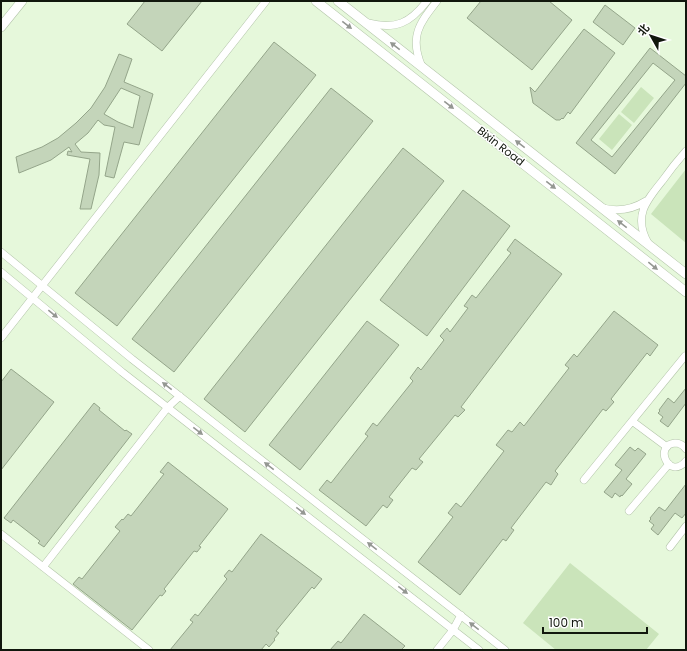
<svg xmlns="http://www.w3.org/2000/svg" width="687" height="651" viewBox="0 0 687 651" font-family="Poppins,'Noto Sans SC',sans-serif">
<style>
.green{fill:#cae4ba}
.building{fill:#c4d5ba;stroke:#94a58a;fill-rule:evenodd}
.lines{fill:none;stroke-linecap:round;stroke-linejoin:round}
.minor-casing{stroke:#b3c4a9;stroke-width:8}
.major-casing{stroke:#b3c4a9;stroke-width:10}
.minor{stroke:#fff;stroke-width:7}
.major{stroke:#fff;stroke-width:9}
.oneway{fill:#949792}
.labels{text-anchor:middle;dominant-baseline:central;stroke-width:3;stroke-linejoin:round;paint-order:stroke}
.street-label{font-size:11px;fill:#11170d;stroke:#fff}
</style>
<rect width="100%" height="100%" fill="#e6f8db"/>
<path class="green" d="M641 87 654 98 634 123 621 112Z
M619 114 632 125 612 150 599 139Z
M686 169V243L651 214Z
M570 563 659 634 646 650H556L523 623Z"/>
<path class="building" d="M145 1H202L162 51 127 24Z
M481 1H549L572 20 532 70 467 18Z
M605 5 635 28 623 45 593 22Z
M584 29 615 53 570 114 568 112 563 119 562 118 560 120H556L533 103 530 87 535 92Z
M274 42 316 75 117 326 75 293Z
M650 48 686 76V83L615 174 576 143ZM653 63 675 80 612 157 591 140Z
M119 54 132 59 124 82 153 94 139 145 124 142 114 178 105 176 115 127 104 125 98 120 88 133 75 144 81 152 100 153 99 175 91 209H80L90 159 67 155 68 151 72 152 69 147 51 160 19 173 16 157 42 147 58 138 76 123 91 108 105 87ZM121 88 140 96 133 128 118 122 104 114Z
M331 88 373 121 174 372 132 339Z
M403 148 444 181 245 432 204 399Z
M463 190 510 226 427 336 380 300Z
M515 239 562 274 461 407 465 410 458 417 455 415 419 459 423 462 416 470 412 468 389 497 393 500 387 508 383 505 366 526 319 490 327 480 331 483 368 436 365 434 373 423 377 426 413 381 410 378 418 367 421 370 444 340 440 336 447 328 450 332 468 308 464 306 472 295 476 298 511 253 507 250Z
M614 311 658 345 650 356 647 353 611 399 614 402 606 411 603 409 555 471 558 474 551 485 546 482 511 528 514 530 506 541 503 539 460 595 418 562 453 517 448 513 456 503 461 507 504 451 496 445 508 430 512 432 520 422 524 426 569 368 565 365 574 354 577 357Z
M367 321 399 345 300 470 269 445Z
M11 369 54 402 1 470V382Z
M686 388V403L668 427 660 421 663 417 658 413 660 411 659 410 668 398 674 403Z
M94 403 100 408 99 410 125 431 126 430 132 434 44 547 38 543 40 541 13 520 11 523 4 518Z
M630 447 635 451 638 448 646 454 626 479 632 484 622 496 621 495 620 497 615 493 612 498 604 492 622 470 615 465Z
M168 462 228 509 199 546 201 547 197 552 194 551 164 589 166 591 162 596 160 595 132 630 73 584 79 577 82 579 120 531 115 527 122 519 123 520 128 514 131 516 164 474 160 472Z
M686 484V513L682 518 675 513 658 535 651 529 654 525 649 521 651 519 650 518 659 507 665 511Z
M261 534 322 579 314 589 312 587 276 631 279 633 274 639 275 640 269 647 266 644 261 650H170L193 622 190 620 195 614 198 616 227 579 224 576 229 570 232 572Z
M364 614 405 646 401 650H330L338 641 341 643Z"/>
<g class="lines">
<g class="minor-casing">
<path id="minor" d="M368 23C396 30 410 23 427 1
M422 67C409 37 419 24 437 1
M603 208C618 212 633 209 646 201
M648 243C633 216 646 201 663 180 670 170 678 160 686 151
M1 252 132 359 505 650
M1 272 122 372 479 650
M1 338 266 1
M632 421 667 447
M686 449C683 445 680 443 675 443 653 445 669 481 686 461
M584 480 685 356
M629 511 669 464
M1 534 149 650
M670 547 686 526
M43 567 168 407 180 396
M437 650 453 630 461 615"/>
</g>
<g class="major-casing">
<path id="major" d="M316 1 686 292
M338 1 686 274
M1 27 22 1"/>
</g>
<use href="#minor" class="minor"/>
<use href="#major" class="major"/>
</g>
<defs><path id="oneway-solid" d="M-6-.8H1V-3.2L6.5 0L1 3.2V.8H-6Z"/></defs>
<g class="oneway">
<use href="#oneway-solid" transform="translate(347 25) rotate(38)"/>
<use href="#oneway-solid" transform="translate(395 46) rotate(-142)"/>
<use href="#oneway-solid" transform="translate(449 105) rotate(38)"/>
<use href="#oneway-solid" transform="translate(520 144) rotate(-142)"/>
<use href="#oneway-solid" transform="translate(551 185) rotate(38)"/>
<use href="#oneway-solid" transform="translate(622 224) rotate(-142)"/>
<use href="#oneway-solid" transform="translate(653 266) rotate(39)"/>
<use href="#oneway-solid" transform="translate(53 314) rotate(39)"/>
<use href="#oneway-solid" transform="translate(167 386) rotate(-142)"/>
<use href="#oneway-solid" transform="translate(198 431) rotate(38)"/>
<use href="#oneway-solid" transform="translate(269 466) rotate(-142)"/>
<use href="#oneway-solid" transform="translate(301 511) rotate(38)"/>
<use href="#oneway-solid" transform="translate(372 546) rotate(-142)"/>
<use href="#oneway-solid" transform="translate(403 590) rotate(38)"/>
<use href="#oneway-solid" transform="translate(474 626) rotate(-142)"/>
</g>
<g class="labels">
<g class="street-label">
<text transform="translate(501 146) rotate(38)">Bixin Road</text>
</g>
</g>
<rect width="687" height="651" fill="none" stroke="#11170d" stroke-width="4"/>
<g transform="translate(651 36) rotate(309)" stroke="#ffffff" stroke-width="3" paint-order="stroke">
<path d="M0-3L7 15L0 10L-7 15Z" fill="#11170d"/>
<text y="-6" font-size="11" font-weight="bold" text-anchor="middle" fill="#11170d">北</text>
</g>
<path d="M543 627v6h104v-6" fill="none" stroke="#11170d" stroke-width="2"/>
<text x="549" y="627" font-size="12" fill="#11170d" stroke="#ffffff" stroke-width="3" paint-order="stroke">100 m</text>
</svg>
